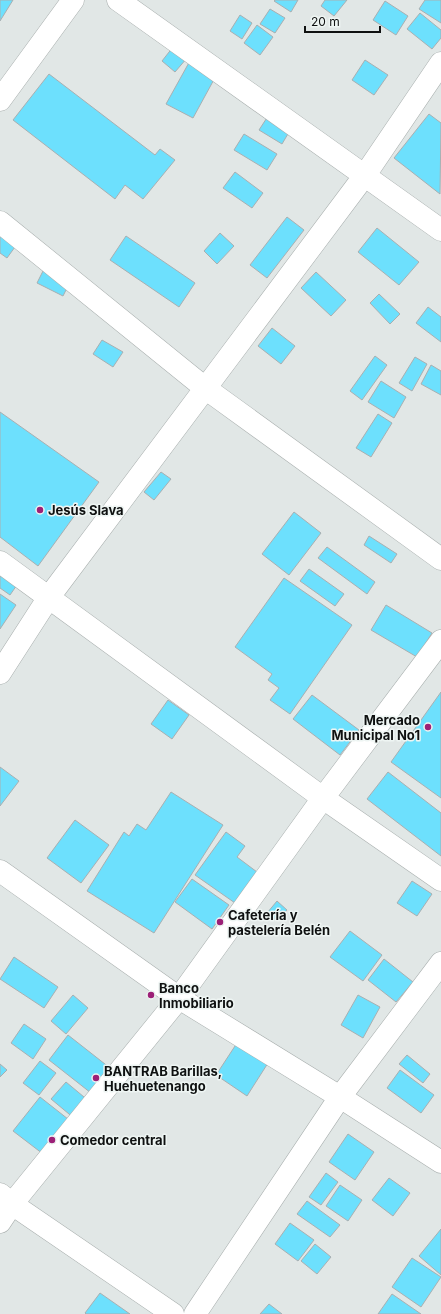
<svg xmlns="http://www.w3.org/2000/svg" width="441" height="1314" viewBox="0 0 441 1314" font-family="Inter,sans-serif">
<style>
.building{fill:#6de0fd;stroke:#a9afb1}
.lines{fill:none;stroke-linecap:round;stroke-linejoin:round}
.minor-casing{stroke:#a9afae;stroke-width:23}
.minor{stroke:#fff;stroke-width:22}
.poi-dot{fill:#9c2077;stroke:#eef5f3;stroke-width:1.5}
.labels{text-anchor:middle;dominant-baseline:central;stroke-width:3;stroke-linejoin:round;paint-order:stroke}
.poi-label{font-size:13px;font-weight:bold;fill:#0f1111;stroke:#eef5f3;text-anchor:start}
</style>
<rect width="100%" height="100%" fill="#e1e7e6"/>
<path class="building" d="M0 0H13L0 21Z
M275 0H298L291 12 274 1Z
M325 0H347L334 16 321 6Z
M425 0H441V23L419 9Z
M385 1 408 16 396 35 373 20Z
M270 9 285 18 275 33 260 24Z
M420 13 441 30V38L432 49 407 29Z
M240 15 252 23 242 39 230 31Z
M257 25 273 37 260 55 244 43Z
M173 47 187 58 175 72 162 61Z
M191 59 217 74 193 118 166 104Z
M365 60 388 75 374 95 352 80Z
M49 74 155 155 160 149 175 160 143 199 125 185 115 199 13 120Z
M270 113 292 127 282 144 259 130Z
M429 114 441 123 440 194 394 158Z
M244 134 277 154 267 170 234 150Z
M235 172 263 193 252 208 223 188Z
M287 217 304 230 267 278 250 265Z
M0 225 20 240 7 258 0 253Z
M377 228 419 262 399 285 358 252Z
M220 233 234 246 217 264 204 251Z
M126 236 195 283 179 307 110 260Z
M45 267 71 280 63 296 37 283Z
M316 272 346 300 331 316 301 288Z
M379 294 400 314 390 324 370 303Z
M428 307 441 317V342L416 323Z
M272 328 295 346 281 364 258 346Z
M102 340 123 352 113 367 93 354Z
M375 356 387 365 362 400 350 391Z
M415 357 427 364 412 391 399 383Z
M431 365 441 371V395L421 384Z
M381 381 406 397 394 418 368 402Z
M0 412 99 482 38 566 0 537Z
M378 414 392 423 371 457 356 448Z
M161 472 171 479 154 500 144 492Z
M294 512 321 533 289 575 262 554Z
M369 536 397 554 391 563 364 545Z
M327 547 375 582 367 594 318 558Z
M0 569 19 582 10 595 0 588Z
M309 569 344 594 335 606 300 581Z
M284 578 352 625 290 714 270 700 279 688 268 680 272 674 235 647Z
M0 594 16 605 0 629Z
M386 605 432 633 417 657 371 630Z
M441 692V798L391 762Z
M312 695 359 730 340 755 293 719Z
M168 700 189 715 172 739 151 724Z
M0 767 19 781 0 806Z
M388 772 441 813V856L367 799Z
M171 792 223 825 154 933 87 891 124 832 129 836 137 824 146 830Z
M75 820 109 845 81 883 47 858Z
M226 832 245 846 237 857 257 872 235 903 195 875Z
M192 879 229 905 212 929 175 902Z
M412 881 432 894 417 916 397 903Z
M277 901 287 910 277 921 267 913Z
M350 931 382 955 363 981 330 957Z
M14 957 58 987 44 1008 0 979Z
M384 959 413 982 396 1002 368 980Z
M73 995 88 1008 66 1034 51 1021Z
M358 995 380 1007 363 1038 341 1025Z
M24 1024 46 1039 33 1059 11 1043Z
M68 1035 110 1068 91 1093 49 1060Z
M237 1043 268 1063 247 1096 216 1075Z
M407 1055 430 1074 423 1083 399 1064Z
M40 1061 56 1073 39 1095 23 1083Z
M0 1064 7 1070 0 1077Z
M400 1070 434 1095 421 1113 387 1088Z
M66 1082 90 1102 75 1119 51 1099Z
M40 1097 73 1123 47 1157 13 1131Z
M348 1134 374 1152 355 1180 329 1162Z
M326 1173 338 1182 321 1205 309 1197Z
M389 1178 410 1193 393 1216 372 1200Z
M340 1185 362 1200 348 1221 326 1206Z
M307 1201 340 1225 330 1237 297 1214Z
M290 1223 314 1240 298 1261 275 1244Z
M441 1229V1275L419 1256Z
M315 1244 331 1257 317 1274 301 1261Z
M412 1258 441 1277 421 1307 392 1287Z
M100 1293 130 1314H86L85 1313Z
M392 1294 421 1314H378Z
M269 1304 282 1314H260Z"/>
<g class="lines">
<g class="minor-casing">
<path id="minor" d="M118 0 441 230
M0 100 73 0
M0 222 205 388 441 559
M0 562 323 798 441 880
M0 673 49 597 365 175 441 63
M0 871 179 998 340 1097 441 1162
M0 1194 12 1204 173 1314
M0 1222 12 1204 179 998 323 798 441 641
M195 1314 340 1097 441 963"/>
</g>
<use href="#minor" class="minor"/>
</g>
<g class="poi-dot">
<circle cx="40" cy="510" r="4"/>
<circle cx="428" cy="727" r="4"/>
<circle cx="220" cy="922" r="4"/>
<circle cx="151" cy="995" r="4"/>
<circle cx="96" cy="1078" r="4"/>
<circle cx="52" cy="1140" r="4"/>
</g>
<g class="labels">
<g class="poi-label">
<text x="48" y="510">Jesús Slava</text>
<text x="420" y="720" text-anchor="end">Mercado<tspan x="420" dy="15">Municipal No1</tspan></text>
<text x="228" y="915">Cafetería y<tspan x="228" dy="15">pastelería Belén</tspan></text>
<text x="159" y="988">Banco<tspan x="159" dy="15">Inmobiliario</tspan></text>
<text x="104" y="1071">BANTRAB Barillas,<tspan x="104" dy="15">Huehuetenango</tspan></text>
<text x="60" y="1140">Comedor central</text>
</g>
</g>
<path d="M305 26v6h75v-6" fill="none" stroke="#0f1111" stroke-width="2"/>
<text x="311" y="26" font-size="12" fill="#0f1111" stroke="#eef5f3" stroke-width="3" paint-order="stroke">20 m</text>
</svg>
